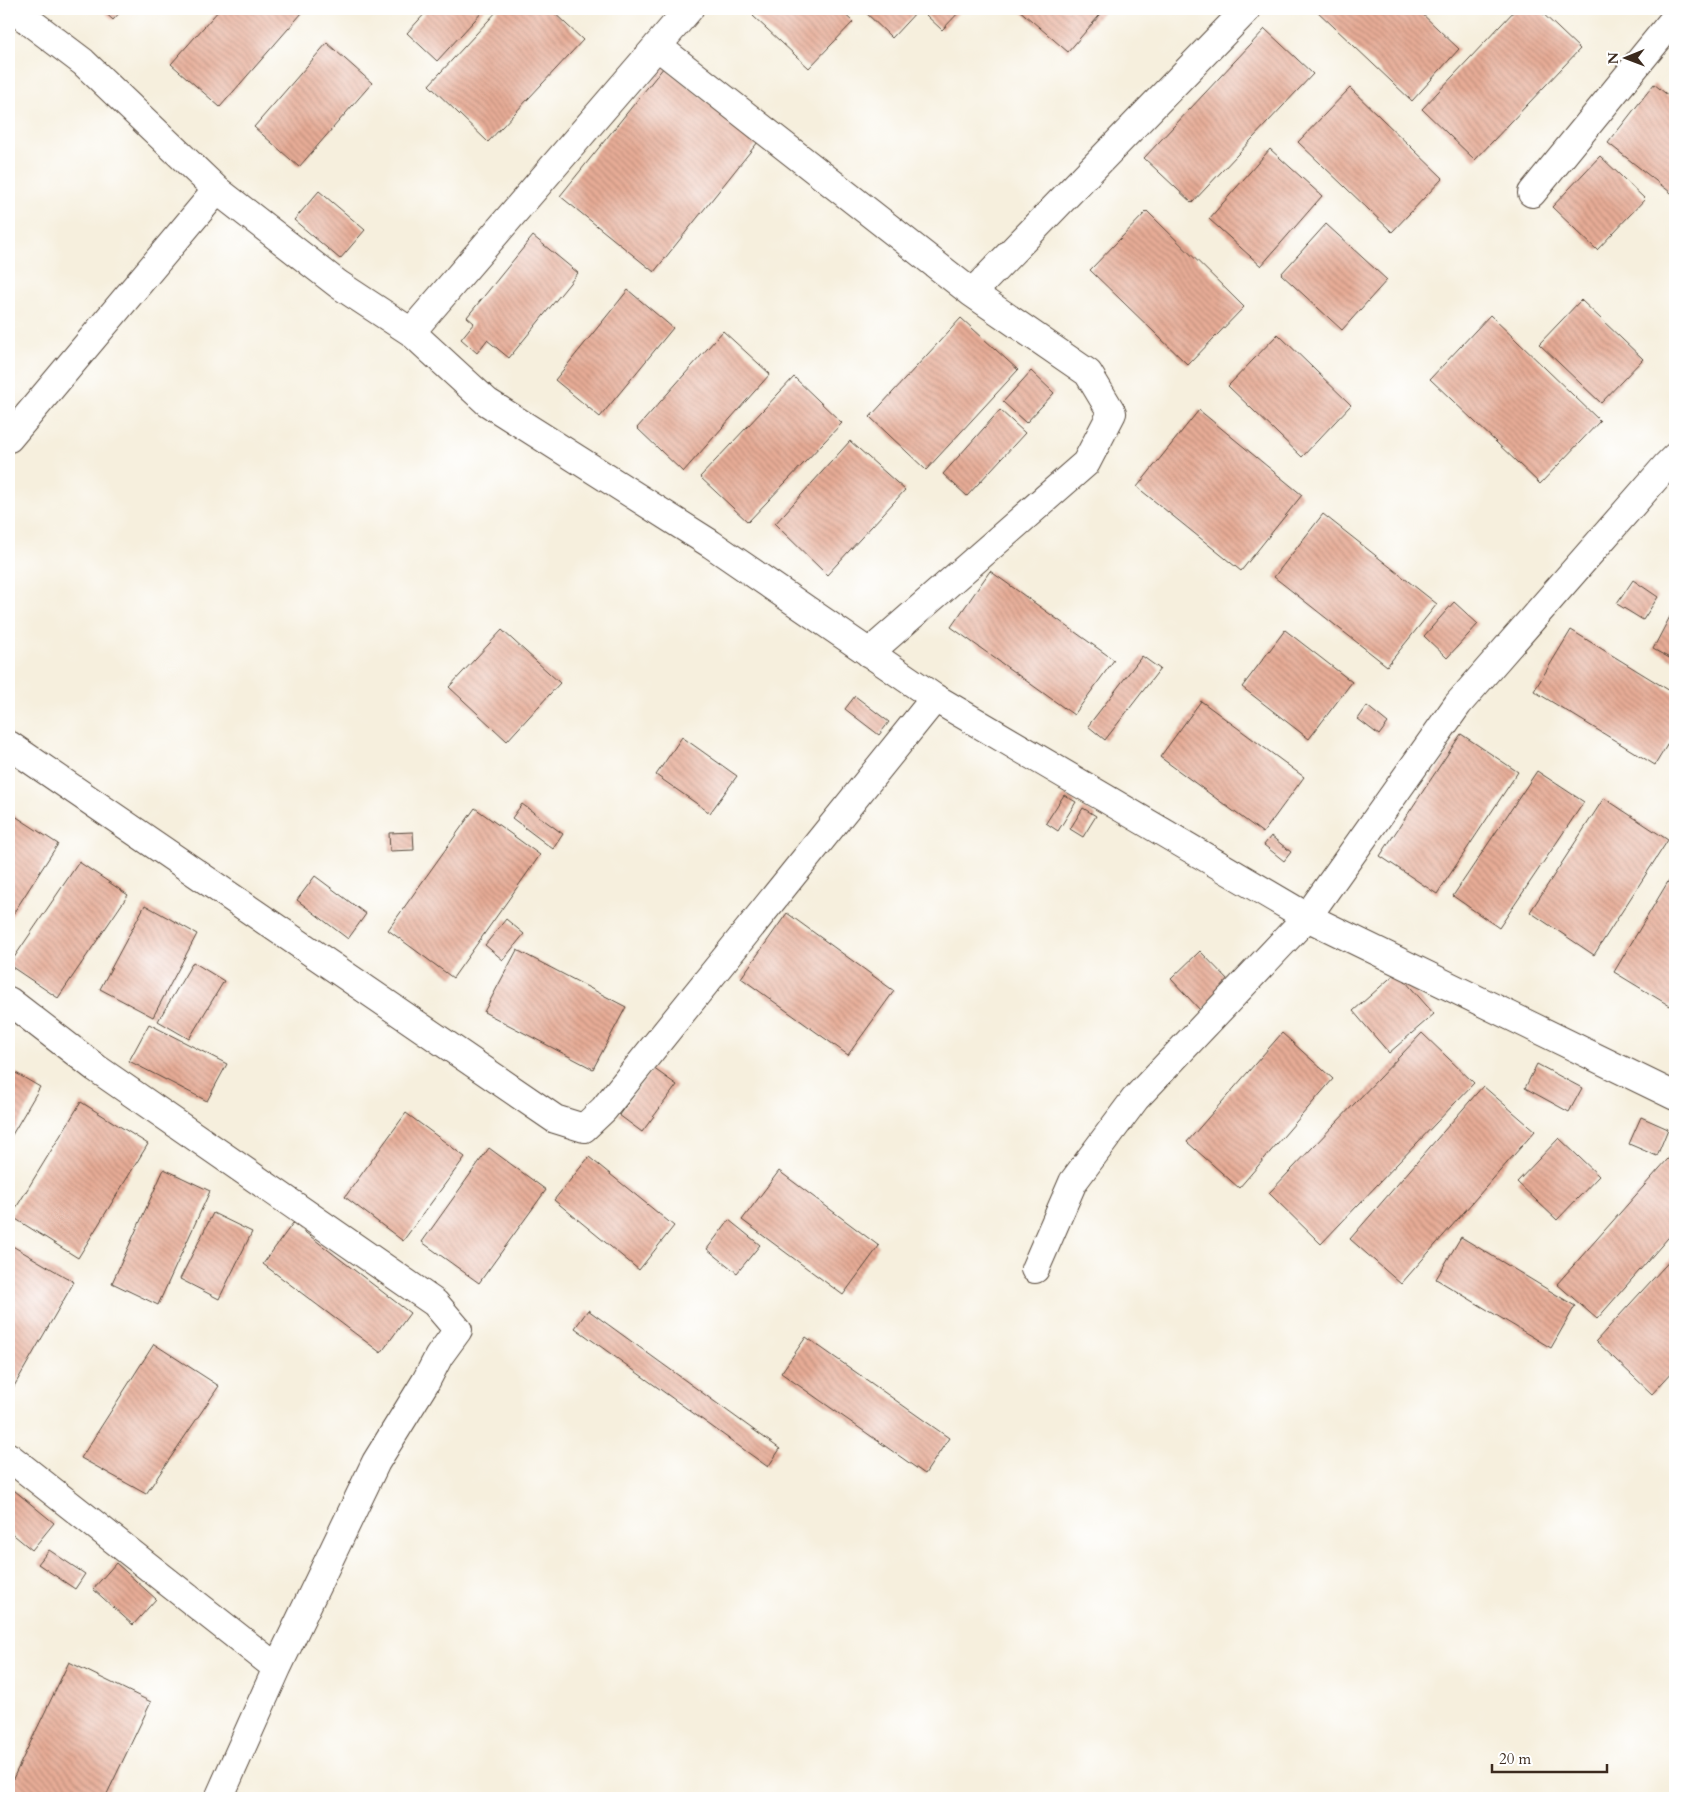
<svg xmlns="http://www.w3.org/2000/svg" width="1684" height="1807" viewBox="0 0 1684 1807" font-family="Cardo,serif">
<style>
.building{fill:url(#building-back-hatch)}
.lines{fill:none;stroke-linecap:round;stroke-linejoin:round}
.street-casing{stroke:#57483b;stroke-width:30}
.street{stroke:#fff;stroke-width:28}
</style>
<defs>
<pattern id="building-back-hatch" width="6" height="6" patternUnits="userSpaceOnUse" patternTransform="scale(1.25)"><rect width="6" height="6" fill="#e7ac96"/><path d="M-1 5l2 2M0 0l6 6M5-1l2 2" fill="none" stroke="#bc8c7a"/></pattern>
</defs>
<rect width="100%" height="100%" fill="#fff"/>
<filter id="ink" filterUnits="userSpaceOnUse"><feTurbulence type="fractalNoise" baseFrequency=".02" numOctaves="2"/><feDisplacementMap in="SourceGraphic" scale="10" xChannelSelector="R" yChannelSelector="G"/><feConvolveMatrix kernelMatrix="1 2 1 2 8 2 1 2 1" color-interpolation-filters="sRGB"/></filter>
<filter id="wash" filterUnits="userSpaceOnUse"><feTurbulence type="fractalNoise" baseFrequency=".0096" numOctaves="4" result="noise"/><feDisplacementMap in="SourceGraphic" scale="20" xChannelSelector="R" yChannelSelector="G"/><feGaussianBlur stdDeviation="1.12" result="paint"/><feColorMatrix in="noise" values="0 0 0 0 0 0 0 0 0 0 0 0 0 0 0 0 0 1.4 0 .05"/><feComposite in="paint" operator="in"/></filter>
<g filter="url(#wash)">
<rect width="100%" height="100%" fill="#f6efdd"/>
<g id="blocks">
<path class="building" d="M101 9H123L113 20Z
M220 9H296L302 13 220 107 171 64Z
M429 9H485L437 61 407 33Z
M499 9H550L583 40 488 142 429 85Z
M759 9H839L853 22 809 68 753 16Z
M862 9H919L892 38Z
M931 9H962L942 30 926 15Z
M1018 9H1105L1068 52Z
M1315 9H1417L1459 49 1412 101Z
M1516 9H1538L1580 49 1475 160 1422 109Z
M1265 29 1313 74 1192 203 1144 158Z
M327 43 372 83 299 167 254 127Z
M664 67 758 142 654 272 560 196Z
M1654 84 1675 101V196L1608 143Z
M1350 88 1443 178 1392 232 1298 142Z
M1270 149 1322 196 1261 266 1209 219Z
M1600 156 1645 199 1597 250 1552 207Z
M319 191 365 230 340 259 294 220Z
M1147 211 1244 307 1188 365 1090 270Z
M1326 224 1387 280 1342 330 1281 274Z
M533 236 578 273 509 358 487 340 477 353 461 339 474 323 467 317Z
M628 290 673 328 600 417 555 380Z
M1581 300 1643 359 1601 403 1539 344Z
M1490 315 1600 421 1540 484 1430 379Z
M961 318 1018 370 926 470 870 417Z
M723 331 770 374 683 472 637 428Z
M1278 334 1351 405 1302 457 1228 386Z
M1031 371 1054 393 1026 423 1003 402Z
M794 377 842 423 748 522 700 477Z
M1000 410 1025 433 967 496 943 474Z
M1199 410 1302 495 1241 571 1137 487Z
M850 441 905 490 827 575 775 524Z
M1323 514 1437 604 1387 666 1274 577Z
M990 571 1114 660 1074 715 951 627Z
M1633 580 1658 597 1643 620 1617 604Z
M1454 602 1478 624 1447 658 1424 636Z
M1675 607V661L1653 649Z
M502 630 560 683 507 741 449 687Z
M1285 630 1352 682 1309 739 1242 687Z
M1571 630 1675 694V732L1655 765 1534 691Z
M1142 656 1160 669 1105 740 1088 726Z
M855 696 889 722 879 735 845 709Z
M1201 701 1304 777 1263 833 1160 757Z
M1367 706 1388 723 1379 735 1358 719Z
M1461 734 1518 772 1437 894 1380 856Z
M682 737 737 776 710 813 656 775Z
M1537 771 1584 802 1499 928 1453 896Z
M1064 795 1076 802 1058 831 1046 823Z
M1604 798 1668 840 1594 955 1530 912Z
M522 804 563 834 553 849 512 818Z
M475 808 540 855 453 978 388 930Z
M1083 808 1096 816 1083 837 1070 829Z
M9 812 58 844 9 920Z
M413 832 414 850 390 851 389 833Z
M1271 836 1291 852 1284 861 1264 845Z
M79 862 128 895 58 998 9 965Z
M1675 870V997L1670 1006 1614 972Z
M315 876 366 914 348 939 297 900Z
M145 905 197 934 153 1017 100 989Z
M787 913 894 991 848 1055 741 978Z
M506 919 524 934 503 960 485 945Z
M517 950 626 1007 593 1069 484 1012Z
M1200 951 1231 983 1201 1011 1171 979Z
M193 962 224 981 189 1039 158 1021Z
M1397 972 1434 1014 1389 1053 1353 1011Z
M149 1024 227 1064 207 1101 129 1061Z
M1282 1033 1333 1079 1239 1188 1187 1142Z
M1422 1033 1474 1083 1321 1244 1269 1193Z
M1537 1064 1582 1088 1569 1112 1525 1088Z
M653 1068 677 1085 642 1132 619 1115Z
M9 1069 40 1087 9 1140Z
M1483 1086 1535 1131 1401 1284 1350 1239Z
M81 1102 148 1144 78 1258 11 1216Z
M406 1113 465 1157 403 1241 345 1197Z
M1641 1117 1668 1129 1657 1156 1629 1144Z
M1559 1138 1599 1176 1557 1220 1517 1182Z
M489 1148 546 1190 479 1283 422 1242Z
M1675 1151V1230L1597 1319 1557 1284Z
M589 1157 674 1226 639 1270 554 1200Z
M164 1169 210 1191 158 1305 112 1283Z
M779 1171 879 1246 843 1295 742 1220Z
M213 1213 252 1232 219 1299 180 1279Z
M729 1220 760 1245 737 1273 707 1249Z
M293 1223 410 1313 381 1353 263 1264Z
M1461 1237 1575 1306 1551 1348 1436 1279Z
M9 1244 74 1282 9 1395Z
M1675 1255V1369L1652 1394 1596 1341Z
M588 1310 780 1449 768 1467 575 1328Z
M806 1337 949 1438 925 1474 781 1373Z
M154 1344 219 1386 146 1494 81 1458Z
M9 1486 54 1523 32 1550 9 1531Z
M49 1550 85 1574 75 1589 38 1564Z
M116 1563 156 1599 133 1625 93 1589Z
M69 1662 151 1702 105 1798H9V1787Z"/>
</g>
</g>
<g filter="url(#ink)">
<use href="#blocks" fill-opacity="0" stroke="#57483b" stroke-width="1"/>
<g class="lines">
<g class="street-casing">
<path id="street" d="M13 9 83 62 217 190 338 284 411 332 487 402 711 544 935 698 1307 917 1675 1096
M657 46 972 293 1088 373 1112 413 1086 463 869 653
M1532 193 1675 18
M972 293 1247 9
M411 332 689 9
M9 438 217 190
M9 745 555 1119 584 1128 604 1109 935 698
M9 1001 96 1068 435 1303 458 1330 439 1356 426 1381 376 1462 277 1668 219 1798
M1035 1269 1073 1182 1135 1099 1307 917 1458 704 1666 466 1675 457
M9 1457 277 1668"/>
</g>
<use href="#street" class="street"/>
</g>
</g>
<rect width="1684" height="1807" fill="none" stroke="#fff" stroke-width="30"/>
<g transform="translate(1626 58) rotate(269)" stroke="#ffffff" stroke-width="4" paint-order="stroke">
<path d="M0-4L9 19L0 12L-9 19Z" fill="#3b2a1e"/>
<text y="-8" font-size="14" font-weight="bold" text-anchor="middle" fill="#3b2a1e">N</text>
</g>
<path d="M1492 1764v8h115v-8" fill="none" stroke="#3b2a1e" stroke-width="2.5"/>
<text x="1499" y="1764" font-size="15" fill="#3b2a1e" stroke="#ffffff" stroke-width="4" paint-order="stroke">20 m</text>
</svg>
